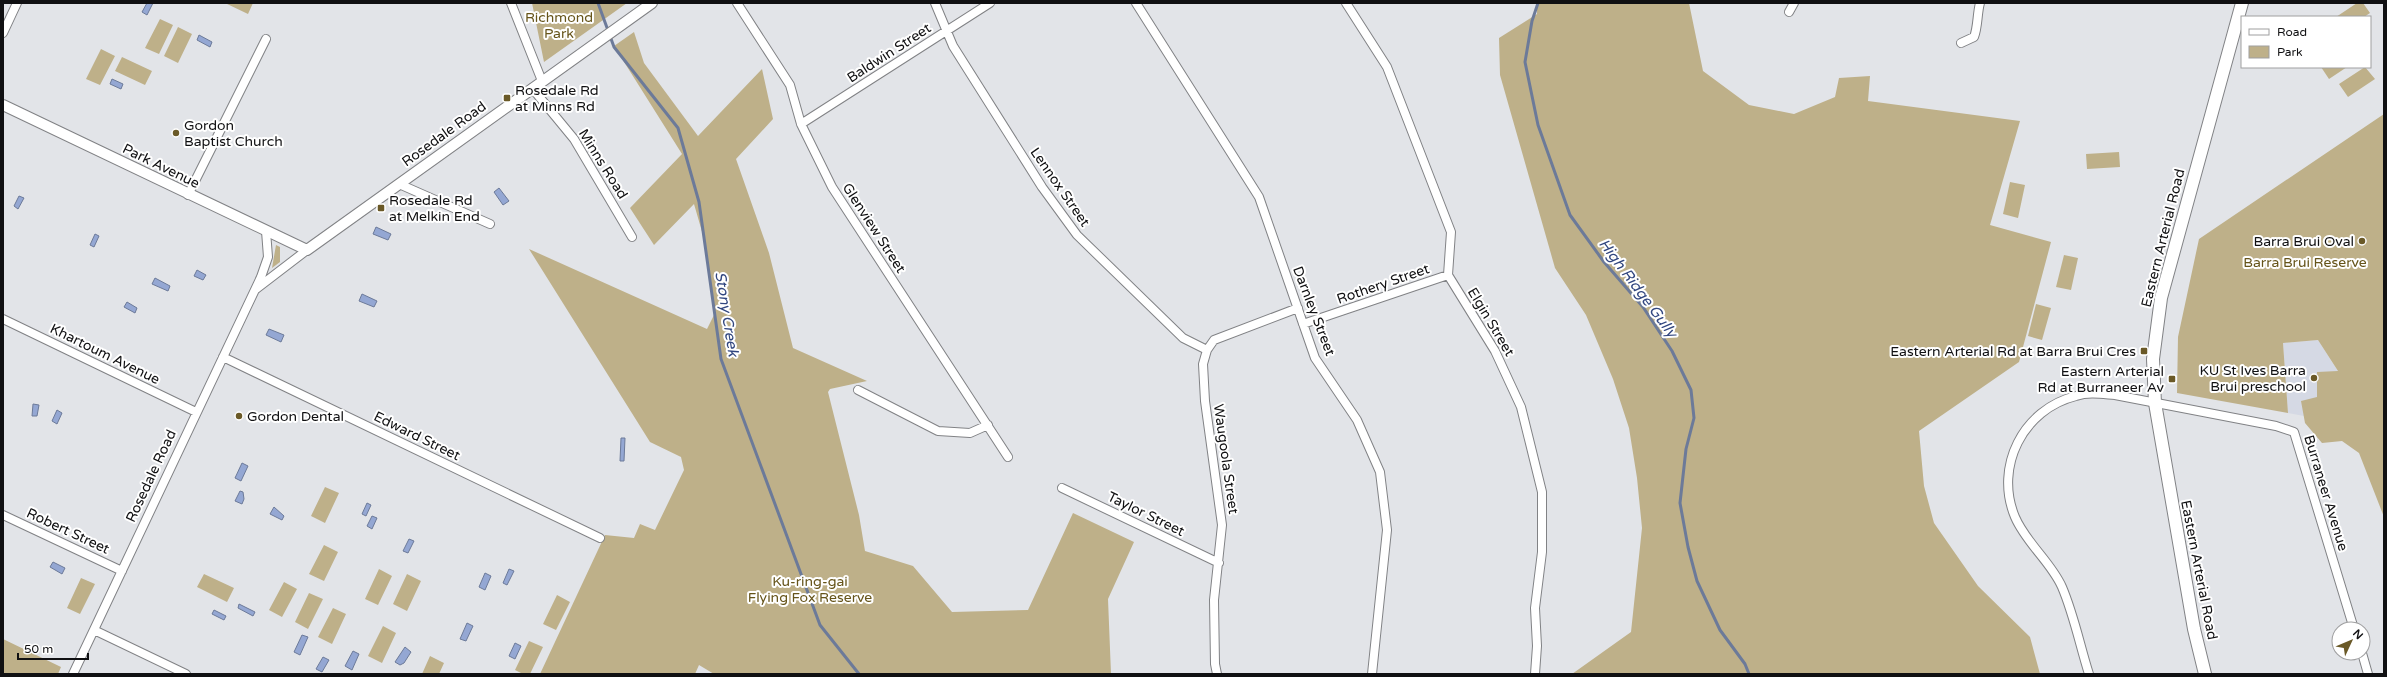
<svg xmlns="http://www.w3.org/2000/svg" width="2387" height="677" viewBox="0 0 2387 677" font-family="'Varela Round',sans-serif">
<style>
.built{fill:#d5d9e4}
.green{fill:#beb089}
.water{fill:#94a7d3;stroke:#6c7a99}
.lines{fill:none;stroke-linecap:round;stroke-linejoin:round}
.stream{stroke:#6c7a99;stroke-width:3}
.minor-casing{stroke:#818285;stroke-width:10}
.tertiary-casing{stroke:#818285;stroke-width:12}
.secondary-casing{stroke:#818285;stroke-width:14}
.minor{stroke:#fff;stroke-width:8}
.tertiary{stroke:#fff;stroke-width:10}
.secondary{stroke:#fff;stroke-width:12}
.poi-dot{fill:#6a5927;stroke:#fff;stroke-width:1.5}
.labels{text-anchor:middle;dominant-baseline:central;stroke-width:4;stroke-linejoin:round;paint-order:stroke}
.park-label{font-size:14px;fill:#66541a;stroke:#fff}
.street-label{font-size:14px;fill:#101012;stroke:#fff}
.poi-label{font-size:14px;fill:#101012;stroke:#fff;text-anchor:start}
.water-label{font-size:15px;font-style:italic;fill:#31467f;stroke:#fff}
</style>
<rect width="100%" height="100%" fill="#e2e4e8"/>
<path class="built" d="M2318 340 2369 420 2347 424 2288 413 2283 343Z"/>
<path class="green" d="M225 3H253L248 14Z
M532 3H627L544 62Z
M1537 3H1689L1703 71 1749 105 1794 114 1835 97 1839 78 1870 76 1868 101 2020 121 1990 225 2051 242 2019 362 1919 431 1924 486 1934 523 1978 586 2030 637 2040 674H1572L1631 632 1642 528 1637 478 1629 428 1613 379 1586 315 1555 268 1500 75 1499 38 1537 14Z
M2357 3H2363L2370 13 2364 17H2336Z
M160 19 173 25 159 54 145 48Z
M178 27 192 34 178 63 164 56Z
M634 32 644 63 698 136 762 69 773 119 736 159 769 253 793 348 867 381 830 389 828 392 859 515 865 551 913 566 952 612 1028 610 1073 513 1134 542 1108 599 1111 674H714L699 665 695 674H540L605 535 634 538 640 524 655 530 684 470 681 457 650 442 529 249 707 329 715 313 705 242 694 204 654 245 630 208 682 154 614 46Z
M101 49 115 56 100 85 86 79Z
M122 57 152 71 145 85 115 71Z
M2321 67H2347L2329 79Z
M2365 67 2375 79 2348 97 2339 84Z
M2384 114V517L2359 453 2342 441 2322 443 2305 423 2301 401 2317 397V372L2338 371 2318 340 2283 343 2288 413 2177 393 2178 337 2199 239Z
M2119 152 2120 167 2087 169 2086 154Z
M2010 182 2025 185 2018 218 2003 214Z
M276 245 280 247V262L272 268Z
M2064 255 2078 258 2071 290 2056 287Z
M2036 304 2051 308 2042 340 2028 336Z
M325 487 339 493 325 523 311 516Z
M324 545 338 552 324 581 309 574Z
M379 569 392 576 378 605 365 599Z
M204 574 234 588 227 602 197 587Z
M407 574 421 581 407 611 393 604Z
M81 578 95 584 80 614 67 608Z
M284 582 297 589 282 617 269 610Z
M309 593 323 599 308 629 295 622Z
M557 595 570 602 556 630 543 624Z
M333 608 346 614 332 644 318 637Z
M383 626 396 633 382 663 368 656Z
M3 639 61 667 58 674H3Z
M529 641 543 647 530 674H523L515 670Z
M430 656 444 663 439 674H422Z"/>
<path class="water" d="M147 3H153L147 15 142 12Z
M199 35 212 42 210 47 197 40Z
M112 79 123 84 121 89 110 84Z
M499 188 509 201 503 205 494 192Z
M19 196 24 198 18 209 14 206Z
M376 227 391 234 388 240 373 234Z
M95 234 99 236 94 247 90 245Z
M197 270 206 275 203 280 194 276Z
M155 278 170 286 168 291 152 284Z
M362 294 377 301 374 307 359 301Z
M127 302 137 308 135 313 124 307Z
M269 329 284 335 281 342 266 335Z
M33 404 39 405 37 416H32Z
M57 410 62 413 57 424 52 421Z
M621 438H625L624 461H620Z
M242 463 248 466 241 481 235 478Z
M240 491 243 492 244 499 242 504 235 501Z
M367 503 371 505 366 516 362 514Z
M274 507 284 516 282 520 270 514Z
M372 516 377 518 372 529 367 526Z
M409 539 414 541 408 553 403 551Z
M53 562 65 568 62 574 50 567Z
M509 569 514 571 507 585 503 583Z
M485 573 491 576 485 590 479 587Z
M239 604 255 612 253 616 238 608Z
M214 610 226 616 224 620 212 614Z
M467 623 473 626 466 641 460 639Z
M302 635 308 637 300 655 294 652Z
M515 643 521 646 515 659 509 656Z
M405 647 411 652 404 663 400 665 395 662Z
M353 651 359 654 352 670 345 666Z
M323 657 329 660 322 672 316 669Z"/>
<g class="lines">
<path class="stream" d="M598 3 614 47 678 128 699 202 721 359 820 625 859 674
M1538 3 1532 21 1525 62 1538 125 1570 215 1604 262 1643 307 1672 351 1691 390 1694 418 1686 449 1680 503 1688 547 1697 581 1720 630 1745 664 1749 674"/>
<g class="minor-casing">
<path id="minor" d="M511 3 542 81
M737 3 790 85 801 124 832 187 1008 457
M935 3 953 46 1042 187 1077 235 1183 338 1207 350
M1136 3 1259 197 1315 358 1357 420 1380 472 1387 530 1372 674
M1346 3 1387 67 1451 232 1448 275 1495 351 1521 407 1542 492V552L1535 608 1537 646 1535 674
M1789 12 1794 3
M3 33 17 3
M1961 43 1974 37C1978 27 1977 14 1980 3
M532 88 574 139 632 237
M801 124 990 3
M399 184 490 224
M188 195 266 39
M256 289 307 250
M3 319 196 412
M1303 324 1448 275
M223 357 600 538
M858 390 938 431 970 433 988 425
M1062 488 1219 563
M3 515 122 571
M94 630 186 674
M2362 653 2368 674
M73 674 261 277 268 257 266 231
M1217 674 1215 664 1214 600 1222 525 1205 401 1203 364 1207 350 1214 340 1298 308
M2089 674C2080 646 2074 615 2062 587 2051 562 2026 543 2015 517 1994 467 2023 409 2076 396 2089 392 2101 394 2115 395L2276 426 2294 432 2354 629"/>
</g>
<g class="tertiary-casing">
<path id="tertiary" d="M3 105 307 250 652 3"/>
</g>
<g class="secondary-casing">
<path id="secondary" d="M2205 674 2194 629 2155 403 2153 359 2161 298 2242 3"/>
</g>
<use href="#minor" class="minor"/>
<use href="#tertiary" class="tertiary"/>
<use href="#secondary" class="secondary"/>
</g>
<g class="poi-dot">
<rect x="503" y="94" width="8" height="8" rx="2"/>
<circle cx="176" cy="133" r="4"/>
<rect x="377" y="204" width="8" height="8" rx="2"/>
<circle cx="2362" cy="241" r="4"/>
<rect x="2140" y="347" width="8" height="8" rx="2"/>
<circle cx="2314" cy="378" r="4"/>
<rect x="2168" y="375" width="8" height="8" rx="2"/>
<circle cx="239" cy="416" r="4"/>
</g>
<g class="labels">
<g class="park-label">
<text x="559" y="17">Richmond<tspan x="559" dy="16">Park</tspan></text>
<text x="2305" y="262">Barra Brui Reserve</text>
<text x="810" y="581">Ku-ring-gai<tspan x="810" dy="16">Flying Fox Reserve</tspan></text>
</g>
<g class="street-label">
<text transform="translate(889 53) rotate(-33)">Baldwin Street</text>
<text transform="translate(444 134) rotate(-36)">Rosedale Road</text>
<text transform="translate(603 164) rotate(58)">Minns Road</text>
<text transform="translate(161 166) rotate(26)">Park Avenue</text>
<text transform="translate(1060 187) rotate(55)">Lennox Street</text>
<text transform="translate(874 228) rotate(57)">Glenview Street</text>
<text transform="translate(2163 238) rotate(-76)">Eastern Arterial Road</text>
<text transform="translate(1383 284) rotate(-19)">Rothery Street</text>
<text transform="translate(1314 311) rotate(69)">Darnley Street</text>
<text transform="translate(1491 322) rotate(59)">Elgin Street</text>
<text transform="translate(105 354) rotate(26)">Khartoum Avenue</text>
<text transform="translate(417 436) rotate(26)">Edward Street</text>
<text transform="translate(1226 459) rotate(82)">Waugoola Street</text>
<text transform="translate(151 476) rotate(-65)">Rosedale Road</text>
<text transform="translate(2326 493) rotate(73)">Burraneer Avenue</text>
<text transform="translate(1146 514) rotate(26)">Taylor Street</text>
<text transform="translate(68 531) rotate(25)">Robert Street</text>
<text transform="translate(2199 570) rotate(79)">Eastern Arterial Road</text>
</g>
<g class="poi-label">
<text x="515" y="90">Rosedale Rd<tspan x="515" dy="16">at Minns Rd</tspan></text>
<text x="184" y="125">Gordon<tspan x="184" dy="16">Baptist Church</tspan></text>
<text x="389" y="200">Rosedale Rd<tspan x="389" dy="16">at Melkin End</tspan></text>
<text x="2354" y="241" text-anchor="end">Barra Brui Oval</text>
<text x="2136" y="351" text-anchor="end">Eastern Arterial Rd at Barra Brui Cres</text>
<text x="2306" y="370" text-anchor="end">KU St Ives Barra<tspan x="2306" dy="16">Brui preschool</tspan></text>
<text x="2164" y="371" text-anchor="end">Eastern Arterial<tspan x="2164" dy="16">Rd at Burraneer Av</tspan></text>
<text x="247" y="416">Gordon Dental</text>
</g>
<g class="water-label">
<text transform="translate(1638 288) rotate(53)">High Ridge Gully</text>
<text transform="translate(727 314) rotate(81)">Stony Creek</text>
</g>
</g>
<rect width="2387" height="677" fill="none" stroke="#101012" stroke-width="8"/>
<rect x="2241" y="16" width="130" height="52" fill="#ffffff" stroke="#9f9fa0"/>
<rect x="2249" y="29" width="20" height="6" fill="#ffffff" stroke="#9f9fa0"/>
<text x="2277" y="36" font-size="12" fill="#101012">Road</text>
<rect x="2249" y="46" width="20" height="12" fill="#beb089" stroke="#9f9fa0"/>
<text x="2277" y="56" font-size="12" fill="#101012">Park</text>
<g transform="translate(2351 641) rotate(46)"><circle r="19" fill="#ffffff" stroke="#9f9fa0"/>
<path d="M0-3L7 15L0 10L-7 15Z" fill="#6a5927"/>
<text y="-6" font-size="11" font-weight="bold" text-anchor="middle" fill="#101012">N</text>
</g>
<path d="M18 653v6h70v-6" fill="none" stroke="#101012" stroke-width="2"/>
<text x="24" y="653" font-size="12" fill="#101012" stroke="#ffffff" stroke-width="3" paint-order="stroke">50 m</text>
</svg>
